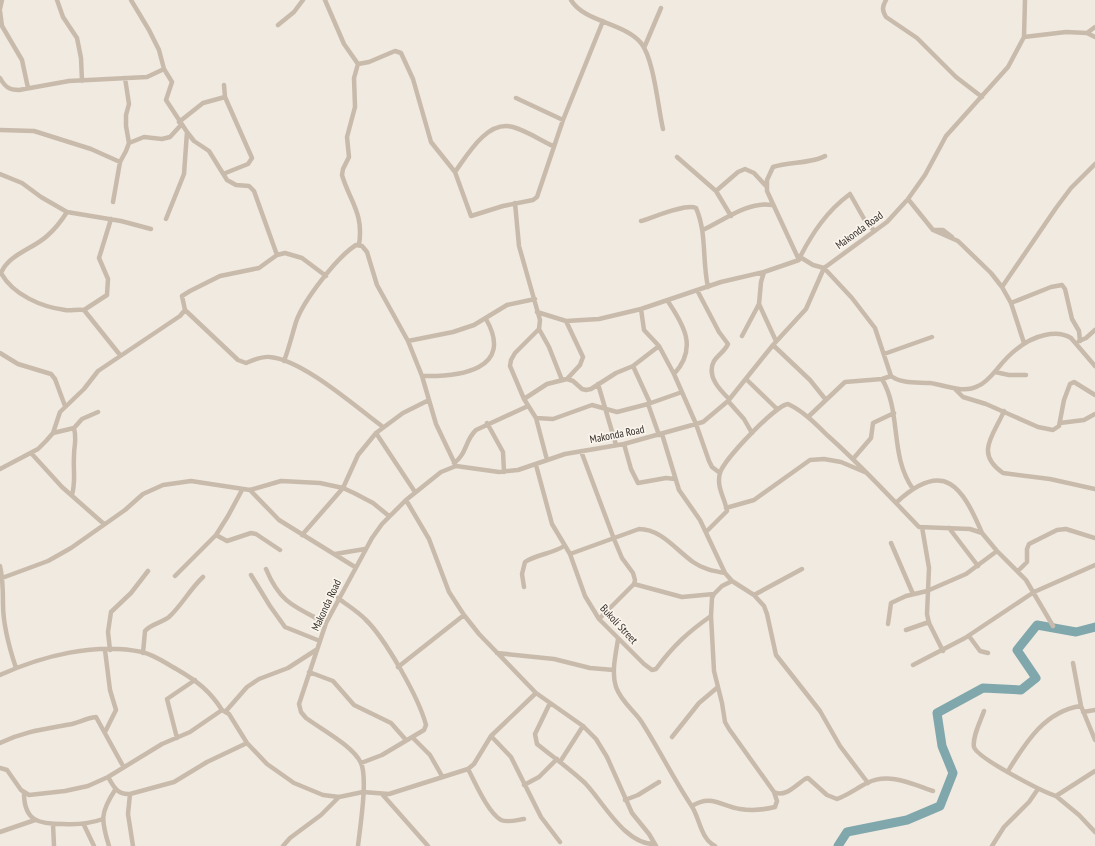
<svg xmlns="http://www.w3.org/2000/svg" width="1095" height="846" viewBox="0 0 1095 846" font-family="'PT Sans Narrow',sans-serif">
<style>
.lines{fill:none;stroke-linecap:round;stroke-linejoin:round}
.river{stroke:#80a7ac;stroke-width:9}
.street{stroke:#c9bbac;stroke-width:4.5}
.labels{text-anchor:middle;dominant-baseline:central;stroke-width:3.5;stroke-linejoin:round;paint-order:stroke}
.street-label{font-size:11px;fill:#372f2a;stroke:#f9f4ec}
</style>
<rect width="100%" height="100%" fill="#f1eae0"/>
<g class="lines">
<path class="river" d="M838 846 847 832 907 820 940 806 953 773 942 746 937 713 983 688 1021 690 1036 678 1017 650 1037 625 1076 632 1095 627"/>
<path class="street" d="M57 0 63 17 77 38 81 58 82 81
M131 0 149 30 159 50 164 69 172 82 166 100 187 132 194 141 209 151 227 180 236 185 249 186 254 191 277 255
M325 0 344 44 358 64 369 62 395 51 401 53 413 79 431 142 455 172 471 216 503 206 533 200 537 197 563 120 603 21
M571 0C584 22 625 23 641 43 654 59 658 108 663 129
M886 0C882 7 882 10 886 17L917 38 956 77 982 97
M0 9 2 0
M0 11 2 26 22 60 28 88
M278 25 294 12 303 0
M1087 33 1095 37
M1024 37 1066 32 1087 33 1095 27
M644 48 661 8
M358 64 354 78 355 107 347 137 349 157 343 169 342 175C350 202 364 213 359 245
M0 78C5 87 9 90 19 90L69 81 147 77 164 69
M516 98 563 120
M179 122 203 103 225 97
M0 130 34 131 91 149 120 162
M129 143 144 137 162 139 170 137 181 125
M825 156C814 163 789 162 773 167L767 180V191L799 260 800 257 813 265 824 268 852 298 875 328 891 376C902 384 917 382 930 383 945 385 963 394 978 386 986 383 993 374 998 368 1010 353 1026 339 1045 335 1054 333 1063 333 1071 338L1095 366
M677 157 716 191 731 216
M455 172C468 154 487 120 513 127 527 131 540 140 553 146
M0 174 22 183 41 197 67 212 121 221 151 229
M223 174 248 164 252 158 225 97 224 85
M716 191 738 172 745 169 754 173 766 186
M908 199 933 230 958 241 991 273 1002 287 1011 303 1024 343
M113 202 120 162 126 151 129 143 126 126V115L129 104 125 78
M515 203 519 246 540 320 539 329 515 353 511 360 510 366 524 399 536 418 547 460
M67 212C62 220 55 229 47 236 33 249 9 254 1 273 13 295 42 307 65 310 71 311 77 309 84 310L120 355
M166 219 184 174 187 132
M641 221C652 218 686 203 696 208 707 233 702 260 708 287
M703 230C724 220 749 201 772 205
M933 230H943L952 237
M800 257C813 232 827 211 850 194L867 224 874 230
M764 272 761 282 759 304 776 341
M1002 287 1056 208 1071 188 1095 164
M697 290 719 332 728 344C725 351 718 355 714 361 706 376 720 390 729 399
M667 300C684 325 698 348 674 374
M1011 303 1051 287 1062 285 1065 289 1072 319 1079 331 1080 341
M641 309 644 330 659 346 674 374 696 424 709 461 712 467 720 473
M84 310 107 295 108 279 99 258 111 219
M185 310 238 360 246 363C253 360 262 356 270 357 303 360 356 407 383 427
M537 312 566 321 599 319 641 309 721 282 764 272 799 260
M566 321 583 357 580 365 567 379
M539 329 549 347 562 380
M742 336 759 304
M408 341 453 332 474 325 507 305 535 299
M1079 341 1086 338 1095 330
M773 345 810 380 826 400
M0 353 18 364 51 374 55 379 65 406
M884 354 932 337
M284 361C289 348 292 335 296 322 303 301 337 257 356 245L362 246 367 252 377 285 408 341 422 376 436 424 456 466
M633 366 650 403
M995 372 1009 375H1026
M422 376C459 377 515 370 486 319
M746 379 777 409
M882 379C902 413 889 455 913 489
M598 384 616 445
M955 389 963 397 986 404 1038 427 1053 430 1059 426 1064 400 1070 384 1074 382 1095 395
M524 399 547 384 567 379 573 381 582 389 586 390 591 389 616 373 633 366 659 346
M728 401 744 419 752 433
M648 404 659 435
M1004 411C994 435 974 453 1003 473L1050 479 1095 489
M808 417 845 382 882 379 891 376
M536 418 553 419 592 405 617 412 648 404 682 392
M487 423 503 452 504 472
M1060 423 1084 420 1095 414
M53 433 74 428 82 419 98 412
M376 433 415 492
M662 434 679 490 700 520 725 573 732 581 754 595 764 606 767 614 776 655 820 711 840 746 868 783
M624 444 631 469 638 483 666 478 675 479
M581 451 614 539 622 558 633 573 635 580 634 584 599 619
M31 453 62 487 104 524
M853 459 871 438 873 423 894 413
M454 463C467 454 465 440 476 430L528 406
M536 465 552 524 570 554 585 596 599 619 644 664 652 670 656 669C673 646 688 632 711 616
M0 469 38 449 46 441 53 433 60 412 84 389 98 371 180 316 185 310 182 296 190 291 220 276 259 268 277 255 285 253 302 258 326 276
M250 490 279 520 355 567
M72 495C76 480 73 471 74 456 74 444 77 441 74 428
M406 500 429 539 449 592 464 615 479 634 536 693 583 726 596 739 607 757 632 813 649 834 656 846
M897 502C944 459 962 486 982 533
M726 508 754 500 810 460 824 459 841 462 867 473
M922 527 929 568 927 614 929 623 943 651
M949 528 978 566
M706 532 727 511C725 498 716 487 720 473 724 459 776 405 788 404 803 411 816 424 827 435 860 464 889 496 919 527L970 529 982 533 997 551 1026 580 1053 626
M216 535 227 541 251 533 256 534 280 550
M302 535 343 488 358 455 376 433 403 413 429 400
M891 543 913 594
M335 554 365 549
M570 554 639 529C661 529 676 550 693 562 703 569 713 571 725 573
M0 566C3 579 3 591 3 604 3 626 9 647 16 668
M266 569C280 603 295 607 326 623
M1018 571 1027 562V549L1029 544 1057 530 1066 529 1095 538
M251 575 270 606 285 627 320 641
M175 576 216 535 228 516 242 490
M2 578 48 561 71 548 125 510 143 494 163 485 191 481 250 490 281 481 320 483 343 488 354 493 373 503 389 516
M732 581 722 586 714 594 712 598 711 616 714 671 722 703 725 722 729 729 774 792C785 798 796 785 805 779L808 778 827 795 837 799C848 795 857 788 867 783 889 772 912 784 933 791
M634 584 682 597 714 594
M524 587 522 574 525 562C537 554 552 554 564 546
M754 595 802 569
M338 598C347 605 357 611 365 619 385 638 419 698 426 725L424 730 382 755 361 763
M888 624 891 603 906 596 927 591 966 574 997 551
M906 630 929 622
M969 636 980 651 988 653
M618 639C616 654 611 672 616 687 621 701 633 710 641 721 659 749 673 778 691 805 700 818 700 838 715 846
M105 650 110 690 116 710 105 732
M110 650 108 632 111 612 131 593 148 571
M143 653 145 631C151 624 161 623 169 617 182 605 190 589 203 577
M497 653 554 659 590 668 614 670
M1073 663 1081 706 1095 740
M913 665 965 638 1034 592 1095 565
M398 667 464 615
M309 672 333 681 354 705 391 723 406 740
M0 675C42 656 96 642 142 652 155 655 167 664 178 670 197 681 210 691 222 710
M550 703 535 734 537 744C553 757 570 769 585 783 604 803 625 845 655 844
M226 711 247 687 259 679 288 668 316 650
M984 711C981 720 972 737 974 747 977 758 1043 792 1056 796L1095 771
M1083 712 1095 710
M491 736 511 757 541 817 560 842
M412 737 430 755 442 776
M672 737 699 703 718 687
M177 738 167 699 195 680
M0 743C25 731 46 729 72 724 80 722 87 718 96 717L123 766
M560 762 583 726
M0 768 7 770 21 790 29 795 65 791 88 786 108 777 162 744 190 732 222 710 229 714 247 743 267 764 294 783 323 795 339 797 363 792 389 794 468 769 474 764 491 736 536 693
M468 769C475 782 488 813 501 820 508 823 517 820 524 819
M1008 771C1026 742 1045 711 1081 706
M108 777C114 787 117 795 130 794L174 782 207 762 247 743
M524 785 539 777 557 759
M24 793C24 822 40 824 63 824 78 825 89 824 103 819
M130 794 128 814 133 846
M382 794 428 846
M1056 796 1079 815 1095 832
M625 800 638 795 659 782
M692 806C711 794 721 806 740 809 753 811 763 810 775 807L777 801 774 792
M53 824 54 846
M84 825 94 846
M0 832 35 820
M109 846C101 820 100 813 115 790
M283 846 290 838 321 815 339 797
M358 846C360 827 368 779 361 763 353 746 321 729 306 718L301 712 299 704 326 623 372 538 382 524 406 500 441 472 456 466 499 472 518 470 565 454 624 444 703 422 728 401 773 345 806 309 824 268 887 222 908 199 925 175 946 136 1008 67 1024 37 1025 0
M992 846 1004 827 1029 802 1038 789"/>
</g>
<g class="labels">
<g class="street-label">
<text transform="translate(859 230) rotate(-36)">Makonda Road</text>
<text transform="translate(617 434) rotate(-11)">Makonda Road</text>
<text transform="translate(326 605) rotate(-65)">Makonda Road</text>
<text transform="translate(619 624) rotate(47)">Bukoli Street</text>
</g>
</g>
</svg>
